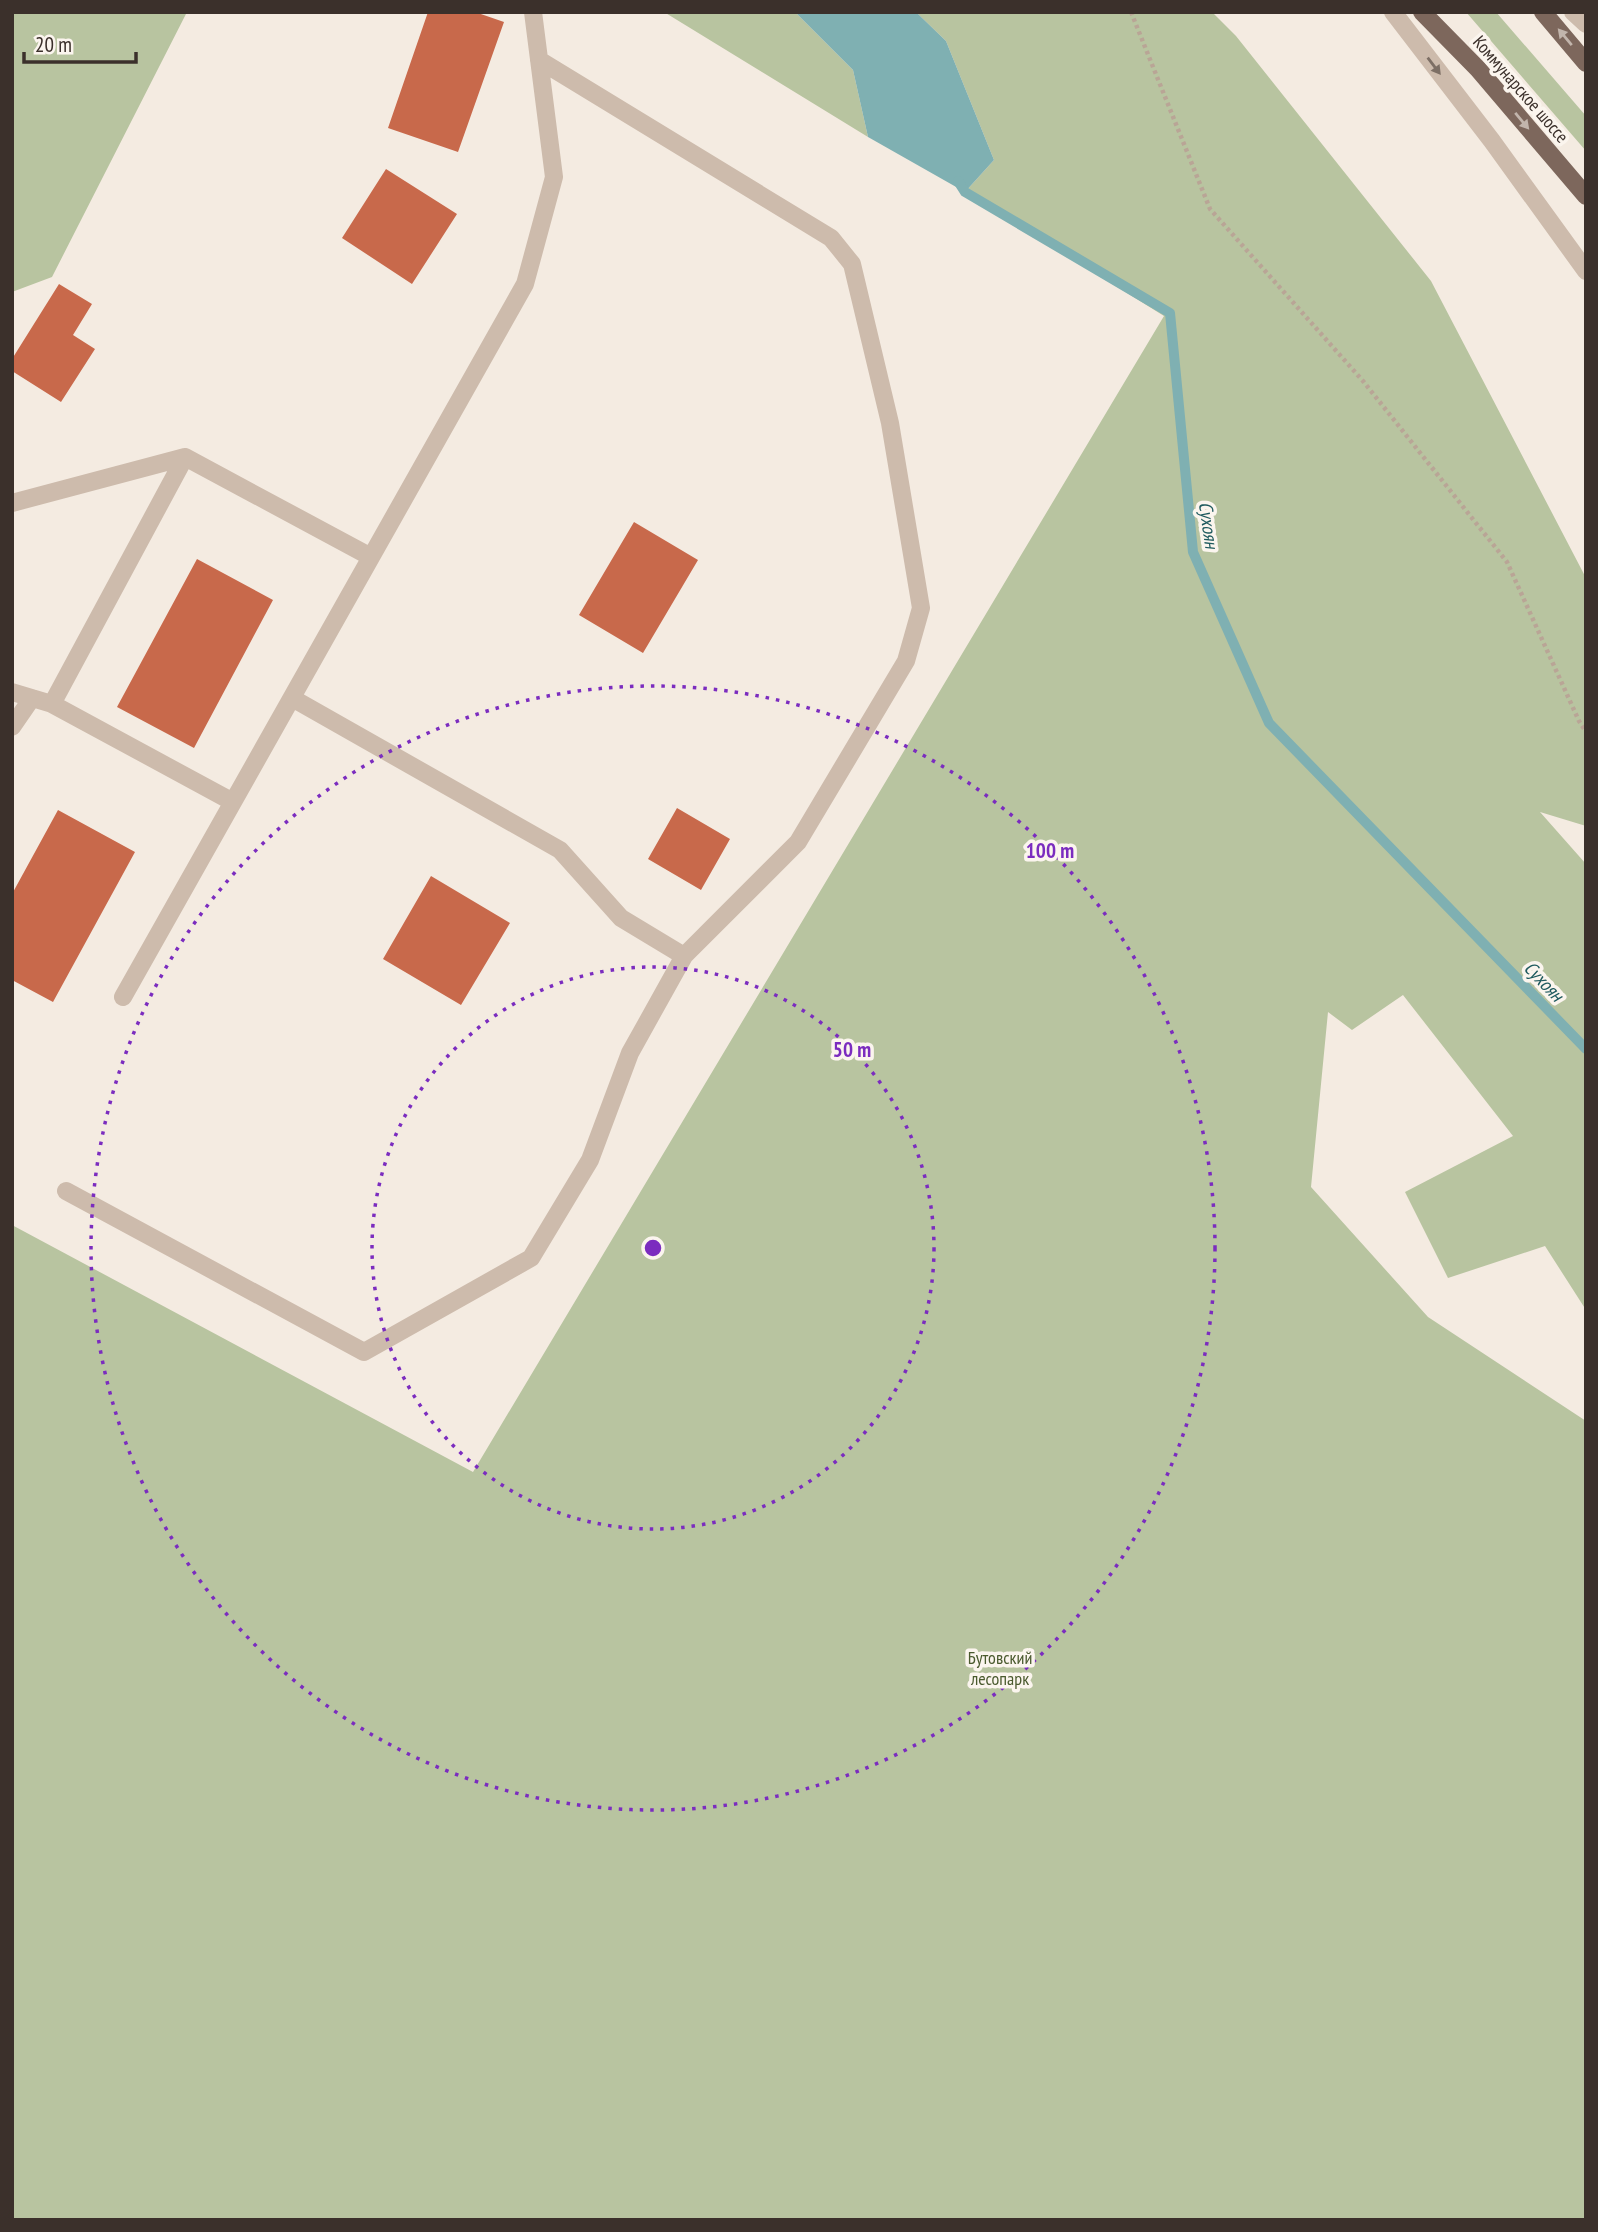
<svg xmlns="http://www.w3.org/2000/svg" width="1598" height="2232" viewBox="0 0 1598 2232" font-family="'PT Sans Narrow',sans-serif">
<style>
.green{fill:#b8c4a0}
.water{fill:#7fb0b2}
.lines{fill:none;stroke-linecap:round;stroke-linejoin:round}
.stream{stroke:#7fb0b2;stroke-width:10}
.building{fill:#c8694b}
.path{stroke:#b9a596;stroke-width:4.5;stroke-dasharray:3.5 3.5;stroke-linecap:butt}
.minor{stroke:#cdbbac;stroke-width:18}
.major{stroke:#7d675c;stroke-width:18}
.oneway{fill:#c2b5ac}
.oneway2{fill:#7d6f65}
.ring{fill:none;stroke:#7b2cbf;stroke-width:3.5;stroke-dasharray:3.5 7}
.labels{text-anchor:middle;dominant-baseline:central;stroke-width:7;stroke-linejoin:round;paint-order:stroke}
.street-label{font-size:18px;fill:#3b302b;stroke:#fbf5ee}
.park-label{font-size:18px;fill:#4a5a2e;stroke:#fbf5ee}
.water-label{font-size:19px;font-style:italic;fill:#1f5a5e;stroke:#fbf5ee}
.centre{fill:#7b2cbf;stroke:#fbf5ee;stroke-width:3.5}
.ring-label{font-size:21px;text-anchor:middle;font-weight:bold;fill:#7b2cbf;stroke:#fbf5ee;stroke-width:7;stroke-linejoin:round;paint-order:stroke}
</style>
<rect width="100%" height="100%" fill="#f4ebe1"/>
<path class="green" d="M12 12H187L52 277 12 292Z
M664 12H795L853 70 868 137Z
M916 12H1212L1236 36 1431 281 1586 578V826L1540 812 1586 864V1310L1545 1246 1448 1278 1405 1192 1513 1136 1403 995 1352 1030 1328 1012 1311 1187 1428 1317 1586 1421V2220H12V1225L473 1472 1164 316 965 192 994 160 946 41Z
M1466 12H1496L1586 116V151Z"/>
<path class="water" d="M795 12H916L946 41 994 160 965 192 868 137 853 70Z"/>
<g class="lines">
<path class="stream" d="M958 181 965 192 1170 313 1193 552 1269 723 1586 1049"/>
</g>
<path class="building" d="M428 12H475L504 22 458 152 388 128Z
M386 169 457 214 412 284 342 238Z
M59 284 92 304 73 335 95 349 61 402 12 371V359Z
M634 522 698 560 643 653 579 615Z
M197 559 273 600 194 748 117 707Z
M677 808 730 839 701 890 648 859Z
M58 810 135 852 53 1002 12 980V894Z
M431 876 510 923 461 1005 383 959Z"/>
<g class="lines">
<path class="path" d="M1131 12 1210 209 1363 381 1507 562 1579 721 1586 732"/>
<path class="minor" d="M1393 12 1492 141 1586 271
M1573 12 1586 24
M12 503 185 457
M12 692 52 704
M292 698 560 850 621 918 684 956 798 842 906 661 921 608 890 423 852 264 831 238 539 60
M12 727 32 698
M233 802 52 704 185 457 371 557
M123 997 525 284 554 177 533 12
M66 1191 364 1352 531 1258 590 1160 630 1053 684 956"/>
<path class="major" d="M1422 12 1478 69 1586 196
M1543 12 1586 63"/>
</g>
<defs><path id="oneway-solid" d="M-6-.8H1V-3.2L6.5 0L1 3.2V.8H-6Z" transform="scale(1.75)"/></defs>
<g class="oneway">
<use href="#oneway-solid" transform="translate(1565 37) rotate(-130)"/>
<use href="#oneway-solid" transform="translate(1522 121) rotate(50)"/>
</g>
<use class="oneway2" href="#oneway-solid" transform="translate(1434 66) rotate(53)"/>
<g class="ring">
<circle cx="653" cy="1248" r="281"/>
<circle cx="653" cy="1248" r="562"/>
</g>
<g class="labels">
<g class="street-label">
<text transform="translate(1521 89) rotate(49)">Коммунарское шоссе</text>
</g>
<g class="park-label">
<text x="1000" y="1657">Бутовский<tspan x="1000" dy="21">лесопарк</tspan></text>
</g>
<g class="water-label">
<text transform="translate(1209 525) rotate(82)">Сухоян</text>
<text transform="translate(1544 981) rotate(46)">Сухоян</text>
</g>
</g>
<circle cx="653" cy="1248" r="10" class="centre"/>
<g class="ring-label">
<text x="1050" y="858">100 m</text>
<text x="852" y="1057">50 m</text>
</g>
<rect width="1598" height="2232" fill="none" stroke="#3b302b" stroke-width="28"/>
<path d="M24 52v10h112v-10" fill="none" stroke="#3b302b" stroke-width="3.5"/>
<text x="35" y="52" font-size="21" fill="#3b302b" stroke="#fbf5ee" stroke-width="5" paint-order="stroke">20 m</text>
</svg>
